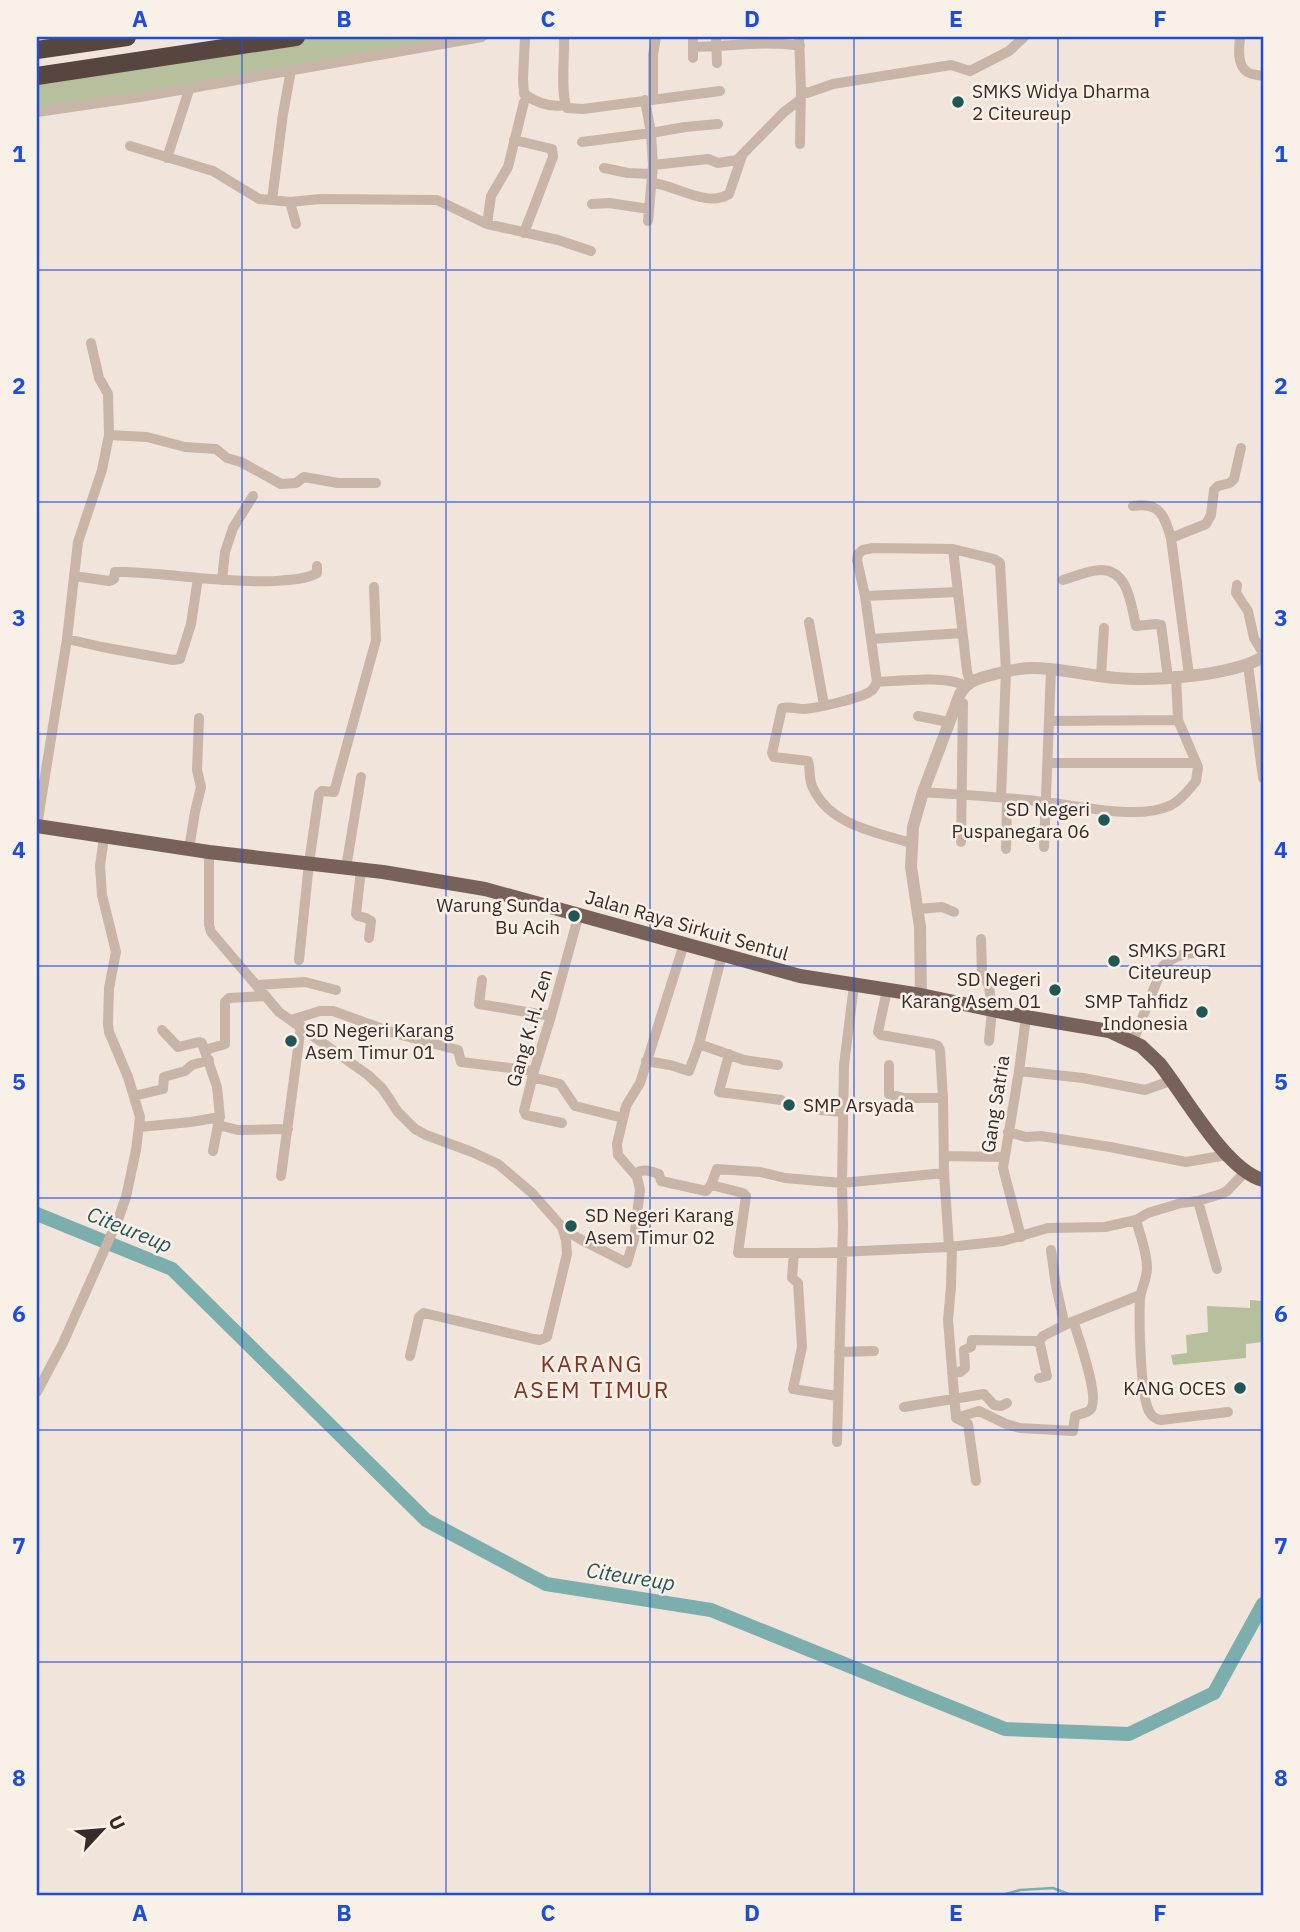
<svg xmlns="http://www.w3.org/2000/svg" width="1300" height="1932" viewBox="0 0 1300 1932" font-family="'IBM Plex Sans',sans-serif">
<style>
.green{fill:#b7c09c}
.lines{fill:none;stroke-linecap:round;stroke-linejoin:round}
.stream{stroke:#7baeac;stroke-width:2.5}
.river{stroke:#7baeac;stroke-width:14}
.minor{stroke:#c9b4a8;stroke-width:10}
.tertiary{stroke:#c9b4a8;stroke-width:12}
.primary{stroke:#786159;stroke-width:14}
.motorway{stroke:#57453f;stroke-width:18}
.grid{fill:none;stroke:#1d4ed8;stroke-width:2;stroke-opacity:0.55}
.poi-dot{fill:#1e5756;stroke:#f9f0e8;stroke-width:2.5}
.labels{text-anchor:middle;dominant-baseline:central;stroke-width:5;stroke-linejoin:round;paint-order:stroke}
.poi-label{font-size:19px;fill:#362b28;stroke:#f9f0e8;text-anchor:start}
.street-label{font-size:19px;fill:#362b28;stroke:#f9f0e8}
.water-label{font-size:21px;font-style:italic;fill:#1e5756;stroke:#f9f0e8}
.quarter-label{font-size:23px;letter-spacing:2px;fill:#843222;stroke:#f9f0e8}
.neatline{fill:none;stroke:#1d4ed8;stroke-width:2.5}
.grid-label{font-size:23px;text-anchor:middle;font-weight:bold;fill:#1d4ed8}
</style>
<rect width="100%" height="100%" fill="#f1e5db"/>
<path class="green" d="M297 37H479L37 112V76Z
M1250 1300 1263 1301V1342L1246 1344V1358L1173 1365 1171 1355 1187 1353 1186 1335 1208 1332 1207 1306 1250 1308Z"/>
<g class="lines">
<path class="stream" d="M1002 1895 1020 1890 1053 1888 1071 1895"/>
<path class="river" d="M37 1214 172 1269 426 1520 546 1584 711 1610 1005 1729 1129 1734 1214 1693 1263 1604"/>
<path class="minor" d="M525 37 523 79 524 94C536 102 550 108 564 105
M564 37C565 55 560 94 567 108L583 109 720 91
M716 37 717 63
M799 37 801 90 800 144
M1240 37C1239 47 1237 64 1246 71 1250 75 1258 75 1263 76
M693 47C728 47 765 40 800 46
M693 58V37
M291 70 283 114 272 200 290 202 296 224
M801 90 807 93 833 84 951 65 970 71 1009 51 1024 37
M653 99V55L656 37
M645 100 651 133 653 165 648 221
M37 112 140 97 482 37
M514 140 552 149 553 157 524 233
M582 142 651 133 685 127 718 124
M130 146 213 171 259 199 272 200
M167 158 190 87
M653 165 708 159 718 163 737 160 784 112 800 100
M604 168 628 173 652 174
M653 183C675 185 707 208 729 194L742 156
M290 202 320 199 437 200 487 224 558 240 591 251
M592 204 609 203 649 209
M487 224 491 196 508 167 524 102
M109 435 147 437 185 447 216 449 227 458 241 462 281 484 296 483 304 477 338 483H376
M1133 506C1160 502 1164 515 1171 538L1206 524 1211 515 1214 490 1218 486 1230 483 1234 479 1241 448
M1171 538 1189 675
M953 549 967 671 970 682
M74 576 109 581 114 579 115 572H125C175 574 224 583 274 581 288 580 304 580 317 573V566
M222 580 225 552 233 528 253 496
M1063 580C1074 577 1089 570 1100 570 1129 569 1131 606 1136 626L1156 624 1161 625 1168 678
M1237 585 1236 593 1248 611 1254 638 1263 653
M865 596 958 592
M809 622 824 705
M67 639 102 647 173 660 180 659 191 624 198 578
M871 639 962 633
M1248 665 1263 778
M1101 676 1104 628
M1176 676 1178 720
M877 682C875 686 874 689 871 691 862 698 817 708 805 709 796 709 790 706 782 708L772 753 774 757 808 761C811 770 808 779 813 788 830 825 875 832 911 843
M965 686C947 675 899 681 877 682L865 596 857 560 858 554 863 550 873 548 953 549 994 559 1000 563 1006 671 1001 798
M918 716 949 722
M1048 763H1196
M923 792C964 795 1005 797 1046 802 1078 806 1139 820 1169 806 1179 802 1189 790 1196 781L1198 767 1178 720 1049 721
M37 826 67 639 78 542 102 470 109 435 108 394 99 378 91 343
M961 842 963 703
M1044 847 1051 669
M189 849 195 812 201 787 197 770 199 718
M1006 849 1007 799
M209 852V925L211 932 279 1012 368 1075 382 1088 398 1112 415 1129 426 1135 472 1152 498 1164 532 1193 562 1227 566 1240 567 1254 547 1337 540 1340 534 1339 424 1313 419 1317 410 1356
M346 868 361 777
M361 870 356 914 358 916 366 918 371 921 369 938
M919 909 942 907 954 912
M981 939 982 973 989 986 992 1010 989 1041
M299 960 309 863 319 794 322 791 334 792 376 640 374 587
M482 980 479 1004 551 1016
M257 985 305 982 336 990
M887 990 878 1032 881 1035 933 1044 938 1046 940 1050 943 1098 944 1173 949 1247
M291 1020 320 1011H333L394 1033 458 1050 461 1062 534 1071
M1133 1041 1163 966C1176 954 1187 953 1204 952
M699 1044 744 1060 778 1065
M205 1050 225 1044V1002L229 998 266 996
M729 1054 719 1092 781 1100
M646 1061 670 1065 689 1071 699 1044 722 955
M889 1065V1094L904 1098H943
M1019 1071 1083 1078 1145 1090 1173 1080
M532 1077 560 1084 575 1106 623 1118
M134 1096 163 1089 164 1077 185 1071 192 1065 209 1060
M820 1110 843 1112
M562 1123 530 1116 526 1115 524 1111 534 1071 551 1016 579 914
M218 1125 238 1130 288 1129
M140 1127 191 1122 220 1117 217 1087 202 1043 199 1042 178 1047 162 1030
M1008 1132 1026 1137 1041 1136 1110 1147 1186 1162 1227 1155
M213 1151 219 1120
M944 1156 1003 1157
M635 1174C643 1168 650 1171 659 1174L661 1181 706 1191 711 1185 717 1169 760 1172 785 1178 842 1183 944 1173
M281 1176 301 1026
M711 1185 743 1193 746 1196 738 1253H816L949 1247 1003 1241 1048 1228 1105 1227 1136 1220 1148 1213 1181 1203 1198 1201 1221 1194 1227 1191 1245 1172
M1198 1201 1217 1269
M1136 1220C1140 1235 1147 1252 1147 1268 1147 1279 1141 1288 1140 1299 1139 1320 1140 1394 1149 1411 1152 1417 1155 1419 1161 1420L1228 1412
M562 1227 578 1238 627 1263 634 1239 640 1190 637 1177 618 1155 617 1144 626 1106 640 1083 684 944
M1021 1237 1003 1168 1019 1071 1026 1017
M952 1246 951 1287 948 1320 956 1418 968 1424 976 1481
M1051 1250 1056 1286 1064 1322 1067 1324 1140 1295
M794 1253 792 1278 798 1283 802 1347 793 1389 837 1396
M1039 1342 1043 1336 1067 1324
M839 1352 874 1351
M952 1373 960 1372 965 1368 964 1350 971 1347 972 1340 1035 1341 1040 1344 1047 1376 1039 1378
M37 1392 63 1343 119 1217 126 1197 136 1150 140 1117 128 1077 109 1032 108 1024 109 988 116 952 102 895 100 866 104 837
M904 1407 984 1394 994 1405 1001 1406 1007 1403
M956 1418 979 1411 1006 1424 1020 1428 1073 1431 1075 1416C1079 1414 1087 1413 1090 1410 1101 1399 1078 1337 1074 1323
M837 1442 843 1226 842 1183 844 1065 854 985"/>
<path class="tertiary" d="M921 995 920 927 911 867 913 827 923 792 960 694C968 680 980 678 995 674 1007 671 1020 668 1032 668 1060 668 1089 676 1117 678 1155 681 1231 676 1263 657"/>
<path class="primary" d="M37 826 209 852 383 872 485 889 800 976 921 995 1026 1017 1109 1031 1141 1046 1159 1063C1184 1094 1225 1170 1263 1180"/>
<path class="motorway" d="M37 50 127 37
M37 76 296 37"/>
</g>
<path class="grid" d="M242 37V1895M446 37V1895M650 37V1895M854 37V1895M1058 37V1895M37 270H1263M37 502H1263M37 734H1263M37 966H1263M37 1198H1263M37 1430H1263M37 1662H1263"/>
<g class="poi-dot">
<circle cx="958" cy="102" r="7"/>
<circle cx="1104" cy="820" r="7"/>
<circle cx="574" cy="916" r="7"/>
<circle cx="1114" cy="961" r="7"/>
<circle cx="1055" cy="990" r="7"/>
<circle cx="1202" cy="1012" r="7"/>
<circle cx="291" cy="1041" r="7"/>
<circle cx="789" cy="1105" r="7"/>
<circle cx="571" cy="1226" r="7"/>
<circle cx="1240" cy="1388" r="7"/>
</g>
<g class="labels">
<g class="poi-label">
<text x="972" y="91">SMKS Widya Dharma<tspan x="972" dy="22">2 Citeureup</tspan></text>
<text x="1090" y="809" text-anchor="end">SD Negeri<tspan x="1090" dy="22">Puspanegara 06</tspan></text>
<text x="560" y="905" text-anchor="end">Warung Sunda<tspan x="560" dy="22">Bu Acih</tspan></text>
<text x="1128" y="950">SMKS PGRI<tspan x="1128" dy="22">Citeureup</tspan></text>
<text x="1041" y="979" text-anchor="end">SD Negeri<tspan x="1041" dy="22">Karang Asem 01</tspan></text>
<text x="1188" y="1001" text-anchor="end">SMP Tahfidz<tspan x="1188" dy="22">Indonesia</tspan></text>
<text x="305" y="1030">SD Negeri Karang<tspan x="305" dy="22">Asem Timur 01</tspan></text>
<text x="803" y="1105">SMP Arsyada</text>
<text x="585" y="1215">SD Negeri Karang<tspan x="585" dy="22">Asem Timur 02</tspan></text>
<text x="1226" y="1388" text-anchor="end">KANG OCES</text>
</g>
<g class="street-label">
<text transform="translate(687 925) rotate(16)">Jalan Raya Sirkuit Sentul</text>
<text transform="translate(529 1028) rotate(-74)">Gang K.H. Zen</text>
<text transform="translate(995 1104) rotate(-81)">Gang Satria</text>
</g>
<g class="water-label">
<text transform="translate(130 1229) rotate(22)">Citeureup</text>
<text transform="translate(631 1576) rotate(9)">Citeureup</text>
</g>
<g class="quarter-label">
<text x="592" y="1363">KARANG<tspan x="592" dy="26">ASEM TIMUR</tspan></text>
</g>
</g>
<rect width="1300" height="1932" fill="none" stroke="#f9f0e8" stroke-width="77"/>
<g transform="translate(102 1830) rotate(64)" stroke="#f9f0e8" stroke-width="5" paint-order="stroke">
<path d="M0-5L12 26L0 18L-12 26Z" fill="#362b28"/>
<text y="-10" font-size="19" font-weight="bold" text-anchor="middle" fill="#362b28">U</text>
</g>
<rect x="38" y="38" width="1224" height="1856" class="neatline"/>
<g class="grid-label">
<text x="140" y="27">A</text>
<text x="344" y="27">B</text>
<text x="548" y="27">C</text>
<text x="752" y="27">D</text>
<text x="956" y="27">E</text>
<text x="1160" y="27">F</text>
<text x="19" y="162">1</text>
<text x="1281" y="162">1</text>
<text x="19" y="394">2</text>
<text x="1281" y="394">2</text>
<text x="19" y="626">3</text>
<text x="1281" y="626">3</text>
<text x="19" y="858">4</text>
<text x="1281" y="858">4</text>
<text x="19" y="1090">5</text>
<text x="1281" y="1090">5</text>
<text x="19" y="1322">6</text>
<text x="1281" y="1322">6</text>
<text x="19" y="1554">7</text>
<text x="1281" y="1554">7</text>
<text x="19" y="1786">8</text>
<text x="1281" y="1786">8</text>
<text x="140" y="1921">A</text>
<text x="344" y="1921">B</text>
<text x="548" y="1921">C</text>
<text x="752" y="1921">D</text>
<text x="956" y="1921">E</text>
<text x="1160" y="1921">F</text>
</g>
</svg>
